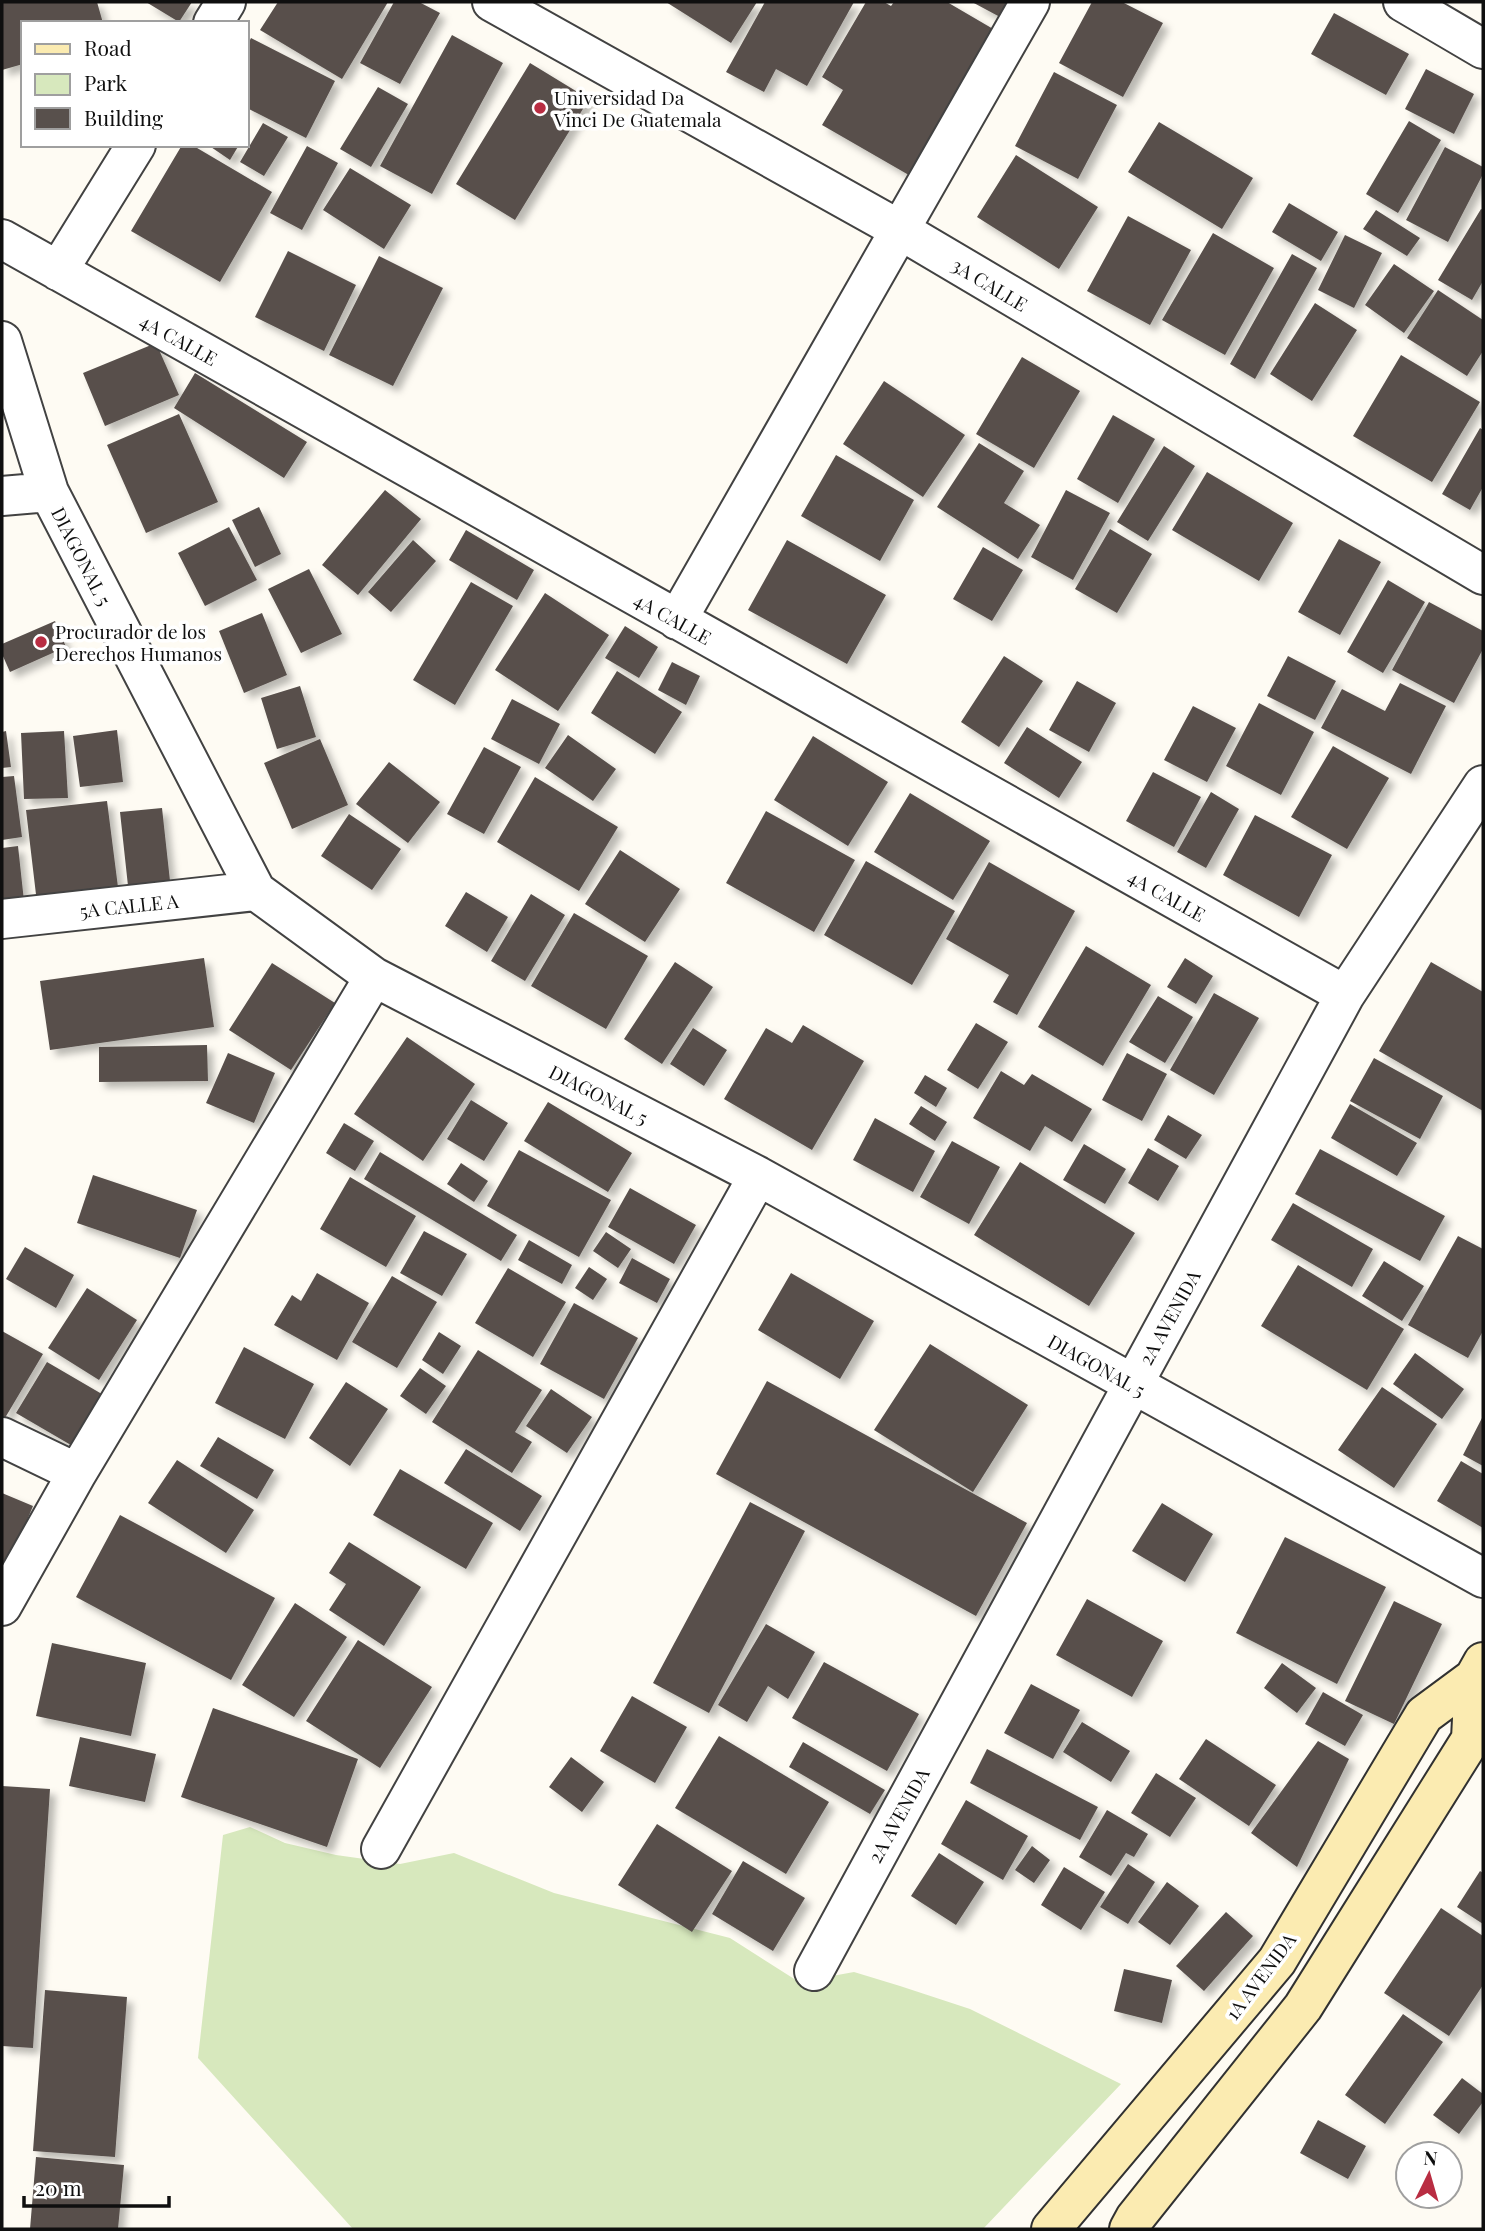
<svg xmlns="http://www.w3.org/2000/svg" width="1485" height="2231" viewBox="0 0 1485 2231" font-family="'Playfair Display',serif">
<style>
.green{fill:#d7e8bd}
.building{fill:#58504c;filter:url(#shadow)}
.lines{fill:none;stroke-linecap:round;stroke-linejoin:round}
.minor-casing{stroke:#424242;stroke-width:42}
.secondary-casing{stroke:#313131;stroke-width:42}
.minor{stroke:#fff;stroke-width:38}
.secondary{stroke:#fbebb1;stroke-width:38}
.poi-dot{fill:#b92d42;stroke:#fff;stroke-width:2.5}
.labels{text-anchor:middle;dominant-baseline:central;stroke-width:7;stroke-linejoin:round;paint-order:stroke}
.poi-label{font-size:19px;fill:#0f0f0f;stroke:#fff;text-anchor:start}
.street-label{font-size:19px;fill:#0f0f0f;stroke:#fff}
</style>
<defs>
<filter id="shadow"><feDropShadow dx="6" dy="6" stdDeviation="3.5" flood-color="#0004"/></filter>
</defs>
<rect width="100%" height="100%" fill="#fefbf3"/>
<path class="green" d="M250 1827 285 1843 336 1855 400 1864 454 1853 554 1893 730 1938 799 1982 854 1972 900 1986 970 2009 1121 2084 983 2229H353L198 2058 223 1835Z"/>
<path class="building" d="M2 2H97L103 23H23V64L2 70Z
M146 2H192L179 22Z
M278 2H388L342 79 260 30Z
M394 2H419L440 13 400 84 360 63Z
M666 2H757L731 43Z
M765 2H854L807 86 776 69 764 92 726 72Z
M866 2H884L891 6 894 2H947L1000 33 914 178 822 125 843 90 822 77Z
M972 2H1009L1000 17Z
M1092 2H1122L1163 23 1123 97 1059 63Z
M1334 13 1409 54 1386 95 1311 54Z
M452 35 503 63 432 194 380 166Z
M251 38 335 81 306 138 247 108V46Z
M530 63 589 99 515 220 456 184Z
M1426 69 1474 94 1454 134 1405 109Z
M1054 72 1117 105 1078 179 1015 146Z
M378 87 408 104 371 167 340 149Z
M1409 121 1441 140 1398 213 1366 194Z
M1159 122 1253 178 1222 229 1128 172Z
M263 123 288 137 264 176 240 162Z
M182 145H192L272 192 220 282 131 231Z
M208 145H239L230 160Z
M307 146 338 163 302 230 270 213Z
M1445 147 1483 167V174L1448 242 1406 220Z
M1016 155 1098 207 1059 269 977 217Z
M350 168 411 205 384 249 323 210Z
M1289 203 1338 232 1321 261 1272 232Z
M1481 209 1483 210V281L1472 300 1438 280Z
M1376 210 1420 238 1407 256 1363 229Z
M1128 216 1191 250 1150 325 1087 291Z
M1213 233 1274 268 1225 355 1162 320Z
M1345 235 1382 253 1354 308 1318 290Z
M288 251 356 285 324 351 255 317Z
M1292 254 1317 268 1255 379 1230 364Z
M379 256 443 288 393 386 329 355Z
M1394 264 1434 291 1404 333 1365 305Z
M1438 290 1483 320V351L1467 376 1407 338Z
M1315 303 1357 330 1312 401 1270 374Z
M156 343 179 395 105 426 83 373Z
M1401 355 1480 402 1432 482 1353 436Z
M1022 357 1080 391 1034 468 976 434Z
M195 373 307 442 284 478 174 408Z
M884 381 965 435 923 497 843 444Z
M179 414 218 502 146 533 107 445Z
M1113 415 1155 439 1118 503 1077 479Z
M1480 428 1483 430V487L1470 510 1442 494Z
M979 443 1024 471 1004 503 1040 525 1018 559 937 507Z
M1164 446 1195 466 1148 541 1117 522Z
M836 455 914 500 880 561 801 516Z
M1207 472 1293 523 1259 581 1172 530Z
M385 490 421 519 358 595 322 565Z
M1066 490 1110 513 1073 580 1031 557Z
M259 507 281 554 255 567 232 520Z
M229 527 257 580 205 606 178 553Z
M1110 529 1152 554 1117 613 1075 589Z
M466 530 534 570 517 600 449 560Z
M1339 539 1381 562 1340 635 1298 612Z
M413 540 436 561 391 612 368 592Z
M787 540 886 595 847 664 748 610Z
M983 547 1023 570 992 621 953 599Z
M309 569 342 634 301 653 268 589Z
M1388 580 1425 602 1383 673 1347 652Z
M471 582 513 606 455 705 413 680Z
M545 593 609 635 558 711 495 670Z
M1429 602 1483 631V649L1454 703 1392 670Z
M262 613 287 675 244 693 219 631Z
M55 621 66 647 10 672 2 654V644Z
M625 626 658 647 639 678 605 658Z
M1004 656 1043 681 999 747 961 722Z
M1288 656 1336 681 1315 720 1267 696Z
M672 662 700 676 686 705 658 690Z
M617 671 682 712 655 754 591 713Z
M1077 681 1116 703 1089 752 1049 730Z
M1400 683 1446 706 1411 774 1321 728 1342 689 1385 711Z
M300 686 316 737 277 749 261 698Z
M512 699 560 724 539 764 491 739Z
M1259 703 1314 732 1281 795 1226 766Z
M1193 706 1236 728 1207 782 1164 760Z
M1027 727 1082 762 1059 798 1004 763Z
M117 730 123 782 80 787 73 736Z
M6 731 11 767 2 768V732Z
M64 731 68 798 24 799 21 733Z
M568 735 616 769 593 801 545 768Z
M813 736 888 782 848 846 774 800Z
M320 739 348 805 292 829 264 763Z
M1333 746 1389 778 1347 849 1291 817Z
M484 747 521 767 484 834 447 814Z
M389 762 440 802 408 843 356 804Z
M1153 772 1201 797 1174 847 1126 821Z
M14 776 22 837 2 840V777Z
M535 777 618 827 579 891 497 842Z
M1211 792 1239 809 1206 868 1177 852Z
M910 793 990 841 953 900 874 852Z
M107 801 119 895 37 903 26 810Z
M162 808 170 881 128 886 120 812Z
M766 811 855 860 814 932 726 883Z
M349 814 401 849 372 890 321 856Z
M1255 815 1332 855 1299 917 1223 875Z
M18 846 24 901 2 904V848Z
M620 850 680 889 645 942 585 904Z
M866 861 955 911 912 985 824 935Z
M989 862 1075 911 1017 1015 993 1002 1009 975 946 939Z
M466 892 508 917 487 952 445 926Z
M531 894 565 915 525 981 491 961Z
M574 913 648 956 606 1029 531 986Z
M1086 946 1151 985 1103 1066 1038 1027Z
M204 958 214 1027 50 1050 40 981Z
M1185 958 1213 976 1196 1004 1167 987Z
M675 962 713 987 662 1064 624 1039Z
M1431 962 1483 992V1111L1379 1051Z
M272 963 335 1003 291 1070 229 1030Z
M1214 993 1259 1018 1214 1095 1170 1070Z
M1158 996 1193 1017 1165 1063 1129 1042Z
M976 1023 1008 1042 978 1089 947 1070Z
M803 1025 864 1061 812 1150 724 1099 766 1028 792 1043Z
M693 1028 727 1050 704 1086 670 1064Z
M407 1037 475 1084 423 1161 354 1114Z
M207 1045 208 1081 99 1082V1047Z
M228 1053 275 1073 254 1123 206 1103Z
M1127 1053 1167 1074 1142 1121 1102 1100Z
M1374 1058 1443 1096 1420 1139 1350 1101Z
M1001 1071 1024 1085 1032 1074 1092 1109 1072 1142 1045 1126 1030 1151 973 1118Z
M925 1075 947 1088 936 1107 914 1093Z
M471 1100 508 1123 484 1161 447 1139Z
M548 1102 632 1153 608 1192 524 1141Z
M1350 1104 1417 1143 1397 1176 1331 1138Z
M921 1106 947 1122 935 1141 909 1124Z
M1168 1115 1202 1135 1186 1159 1154 1140Z
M875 1118 935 1151 913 1192 853 1160Z
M344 1123 374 1141 355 1171 326 1153Z
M952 1141 1000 1167 969 1224 920 1197Z
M1084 1144 1126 1169 1105 1204 1063 1180Z
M1148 1148 1179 1166 1158 1201 1128 1183Z
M1320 1149 1445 1216 1420 1261 1295 1194Z
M519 1150 611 1200 579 1257 487 1206Z
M380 1152 517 1235 501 1261 364 1179Z
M1020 1162 1135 1233 1089 1306 974 1235Z
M461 1163 488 1181 474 1202 447 1184Z
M93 1175 197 1210 180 1258 77 1223Z
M350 1177 416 1216 386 1267 320 1229Z
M630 1188 696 1225 674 1264 608 1227Z
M1293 1203 1373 1249 1352 1287 1271 1240Z
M424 1231 467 1254 442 1296 400 1273Z
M606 1232 631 1249 618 1268 593 1251Z
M1458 1236 1483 1249V1331L1468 1358 1408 1325Z
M529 1240 572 1265 562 1284 518 1260Z
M25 1247 74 1275 56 1308 6 1279Z
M632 1258 670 1279 657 1303 619 1283Z
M1384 1261 1424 1286 1402 1321 1362 1296Z
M1298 1265 1404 1329 1367 1390 1261 1326Z
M589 1267 607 1279 593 1300 575 1288Z
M508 1268 566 1302 533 1357 475 1323Z
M317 1273 369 1303 337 1360 274 1325 292 1295 301 1301Z
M791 1273 874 1321 840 1379 758 1330Z
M392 1276 437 1302 397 1368 352 1342Z
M87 1288 137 1320 99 1380 48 1348Z
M574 1303 638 1338 604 1399 540 1364Z
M2 1331 43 1354 2 1423Z
M439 1332 461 1346 443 1374 422 1360Z
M930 1344 1028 1405 973 1492 874 1430Z
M244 1347 314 1384 285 1439 215 1403Z
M478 1350 542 1390 515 1432 532 1442 512 1473 432 1422Z
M1415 1353 1464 1389 1442 1419 1393 1384Z
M47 1362 107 1397 76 1448 16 1413Z
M420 1368 446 1386 426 1414 400 1396Z
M767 1381 1027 1523 976 1616 716 1474Z
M346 1382 388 1409 350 1466 309 1438Z
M1382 1387 1437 1424 1394 1488 1338 1450Z
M551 1389 592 1417 567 1453 526 1426Z
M1483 1416V1466L1463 1455Z
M218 1437 274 1470 257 1499 200 1466Z
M466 1449 542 1496 520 1531 444 1483Z
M177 1460 254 1510 226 1553 148 1503Z
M1461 1461 1483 1474V1528L1437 1501Z
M400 1469 493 1523 466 1569 373 1515Z
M2 1493 33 1506 4 1575 2 1574Z
M750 1502 805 1531 709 1713 653 1683Z
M1162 1503 1213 1534 1185 1582 1132 1551Z
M120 1515 275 1598 231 1680 76 1597Z
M1285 1537 1386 1587 1337 1684 1236 1633Z
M349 1542 421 1587 384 1646 329 1610 346 1584 329 1573Z
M1087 1599 1163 1641 1132 1697 1056 1655Z
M1394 1601 1442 1624 1394 1724 1345 1701Z
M295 1603 347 1637 294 1717 242 1685Z
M766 1624 815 1652 788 1699 768 1686 747 1722 718 1705Z
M358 1640 432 1687 380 1768 306 1721Z
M52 1643 146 1663 131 1736 36 1716Z
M824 1662 919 1714 887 1771 792 1718Z
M1282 1663 1316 1688 1297 1713 1264 1688Z
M1031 1684 1080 1710 1053 1759 1004 1733Z
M1323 1692 1363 1715 1345 1746 1305 1724Z
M632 1696 687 1727 655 1783 600 1751Z
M213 1708 358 1759 327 1847 181 1797Z
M1082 1722 1130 1751 1111 1782 1063 1752Z
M719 1736 829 1802 786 1874 675 1808Z
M80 1737 156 1754 145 1802 69 1786Z
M1206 1739 1276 1785 1249 1826 1179 1779Z
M1318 1741 1349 1759 1297 1867 1251 1833Z
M803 1742 885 1790 870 1814 789 1767Z
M987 1749 1098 1807 1080 1840 970 1783Z
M571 1757 604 1782 582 1812 549 1787Z
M1156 1773 1196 1798 1170 1837 1131 1813Z
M2 1786 50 1789 33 2048 2 2046Z
M966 1800 1028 1836 1003 1880 941 1844Z
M1107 1810 1148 1834 1134 1857 1126 1853 1111 1876 1079 1857Z
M657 1824 732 1871 692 1932 618 1885Z
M1032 1846 1050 1860 1034 1883 1015 1870Z
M939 1853 984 1882 956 1925 911 1896Z
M743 1861 805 1898 773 1951 712 1914Z
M1128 1864 1155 1882 1128 1924 1100 1907Z
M1064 1867 1105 1892 1081 1930 1041 1905Z
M1480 1871 1483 1873V1924L1457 1907Z
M1167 1882 1199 1906 1170 1945 1138 1922Z
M1441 1908 1483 1936V1985L1449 2036 1384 1993Z
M1226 1912 1253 1936 1204 1991 1176 1966Z
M1124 1969 1172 1980 1162 2023 1114 2011Z
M45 1990 127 1997 115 2157 33 2151Z
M1403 2014 1443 2042 1385 2124 1345 2095Z
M1462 2078 1483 2094V2102L1459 2134 1433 2115Z
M1318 2120 1366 2146 1348 2179 1300 2153Z
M36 2157 124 2165 118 2229H30Z"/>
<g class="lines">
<g class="minor-casing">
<path id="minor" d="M492 2 900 230 1483 575
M1403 2 1483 49
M213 23 226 2
M2 239 1345 995
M58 271 136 145
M2 341 49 492 256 891 374 977 758 1176 1483 1578
M2 496 49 492
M677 620 1030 2
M2 919 256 891
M2 1437 77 1473
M2 1606 77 1473 374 977
M381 1849 758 1176
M814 1971 1345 995 1483 785"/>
</g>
<g class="secondary-casing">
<path id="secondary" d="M1051 2229 1277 1961 1424 1715 1474 1678 1483 1662
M1129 2229 1135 2218 1303 2007 1471 1739 1474 1678"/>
</g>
<use href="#minor" class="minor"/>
<use href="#secondary" class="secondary"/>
</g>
<g class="poi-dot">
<circle cx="540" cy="108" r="7"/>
<circle cx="41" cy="642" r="7"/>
</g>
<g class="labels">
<g class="poi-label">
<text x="554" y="97">Universidad Da<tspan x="554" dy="22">Vinci De Guatemala</tspan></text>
<text x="55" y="631">Procurador de los<tspan x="55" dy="22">Derechos Humanos</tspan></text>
</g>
<g class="street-label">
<text transform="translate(990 284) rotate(31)">3A CALLE</text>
<text transform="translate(179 339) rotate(29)">4A CALLE</text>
<text transform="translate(82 556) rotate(63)">DIAGONAL 5</text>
<text transform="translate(673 618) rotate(29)">4A CALLE</text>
<text transform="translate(1167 895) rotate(29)">4A CALLE</text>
<text transform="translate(129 905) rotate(-6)">5A CALLE A</text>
<text transform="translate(599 1094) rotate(27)">DIAGONAL 5</text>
<text transform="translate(1169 1317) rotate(-61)">2A AVENIDA</text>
<text transform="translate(1097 1365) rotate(29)">DIAGONAL 5</text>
<text transform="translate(898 1815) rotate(-61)">2A AVENIDA</text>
<text transform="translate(1260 1976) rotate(-53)">1A AVENIDA</text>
</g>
</g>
<rect width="1485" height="2231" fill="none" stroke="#0f0f0f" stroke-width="7"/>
<rect x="21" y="21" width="228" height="126" fill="#ffffff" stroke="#9f9f9f" stroke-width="2"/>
<rect x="35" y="44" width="35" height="10" fill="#fbebb1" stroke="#9f9f9f" stroke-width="2"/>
<text x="84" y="56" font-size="21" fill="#0f0f0f">Road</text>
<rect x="35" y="74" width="35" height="21" fill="#d7e8bd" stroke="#9f9f9f" stroke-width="2"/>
<text x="84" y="91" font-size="21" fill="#0f0f0f">Park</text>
<rect x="35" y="108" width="35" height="21" fill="#58504c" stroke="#9f9f9f" stroke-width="2"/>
<text x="84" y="126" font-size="21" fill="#0f0f0f">Building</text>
<g transform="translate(1429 2175) rotate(5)"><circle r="33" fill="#ffffff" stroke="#9f9f9f" stroke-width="2"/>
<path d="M0-5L12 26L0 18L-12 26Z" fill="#b92d42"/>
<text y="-10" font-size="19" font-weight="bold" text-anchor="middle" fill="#0f0f0f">N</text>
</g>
<path d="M24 2196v10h145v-10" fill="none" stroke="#0f0f0f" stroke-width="3.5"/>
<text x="35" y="2196" font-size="21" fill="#0f0f0f" stroke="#ffffff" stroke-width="5" paint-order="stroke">20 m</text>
</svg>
